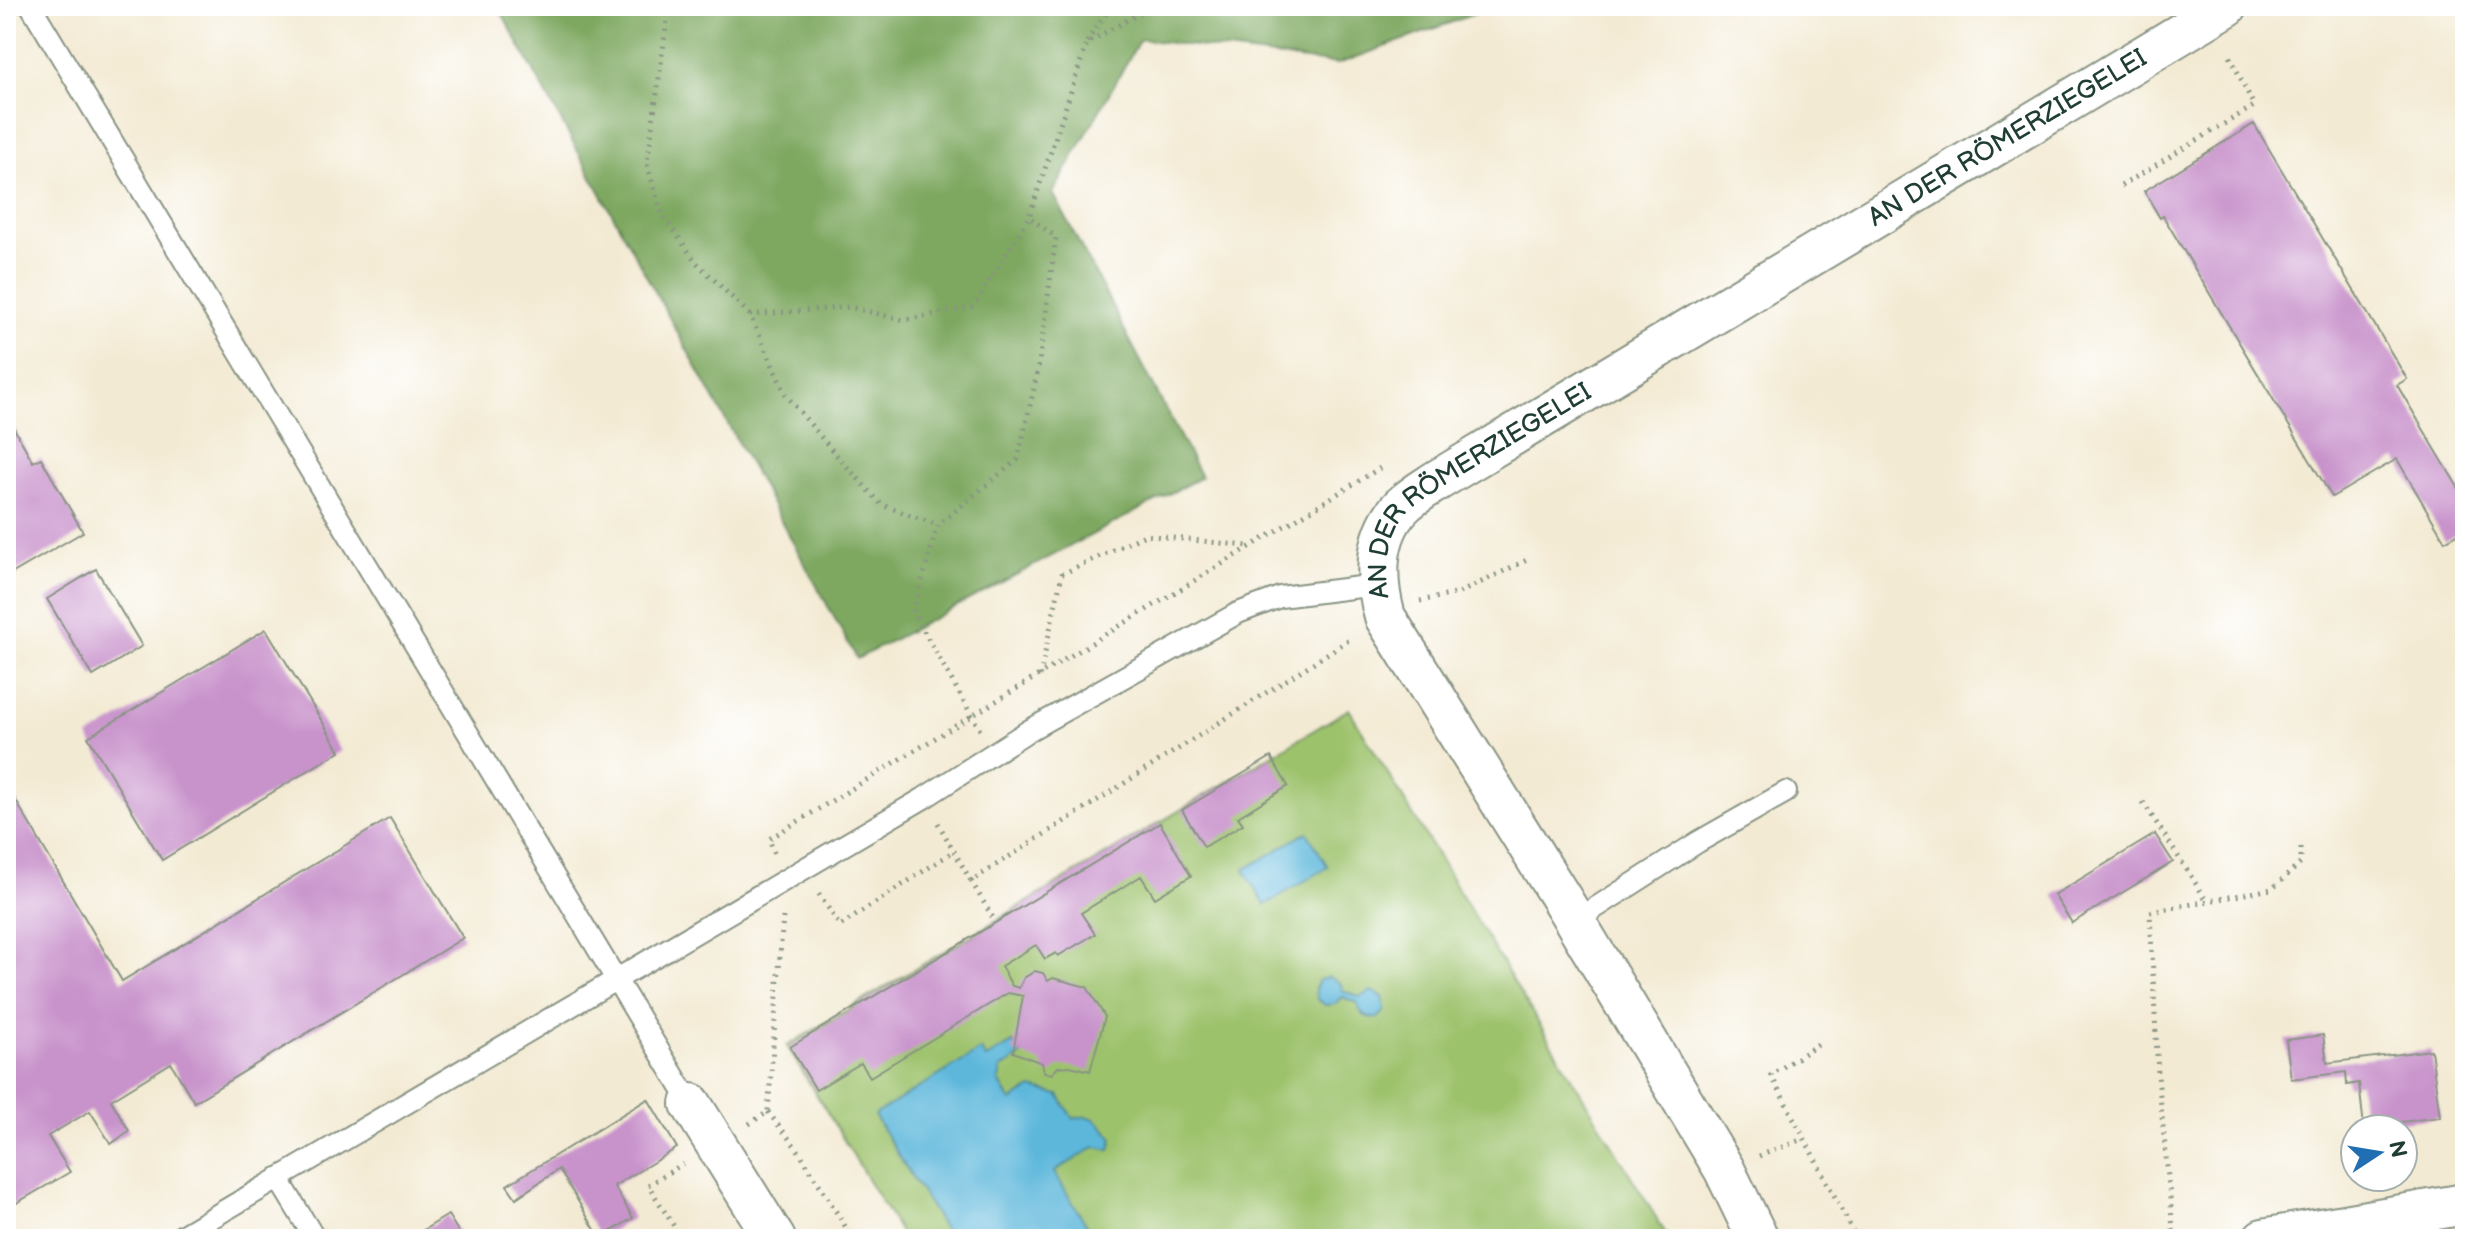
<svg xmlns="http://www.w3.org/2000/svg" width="2471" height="1245" viewBox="0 0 2471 1245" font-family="'Balsamiq Sans',sans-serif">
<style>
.green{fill:#9dc26c;stroke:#5e8050;stroke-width:2}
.forest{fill:#7ea860;stroke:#4e724a;stroke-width:2}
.water{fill:#5db7db;stroke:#3e7a88;stroke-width:2}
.building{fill:#c892cb}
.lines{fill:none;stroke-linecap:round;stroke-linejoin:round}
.service-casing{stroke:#899484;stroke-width:24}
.minor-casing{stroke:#899484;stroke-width:44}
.path{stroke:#899484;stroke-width:5;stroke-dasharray:2 6;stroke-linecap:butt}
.service{stroke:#fff;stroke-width:20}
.minor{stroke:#fff;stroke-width:40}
.labels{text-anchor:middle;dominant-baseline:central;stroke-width:7;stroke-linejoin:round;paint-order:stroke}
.street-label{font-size:26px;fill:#1f3d34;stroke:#fff}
</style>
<rect width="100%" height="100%" fill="#fff"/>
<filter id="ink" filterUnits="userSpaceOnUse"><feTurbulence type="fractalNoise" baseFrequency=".0125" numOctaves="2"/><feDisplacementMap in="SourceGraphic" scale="16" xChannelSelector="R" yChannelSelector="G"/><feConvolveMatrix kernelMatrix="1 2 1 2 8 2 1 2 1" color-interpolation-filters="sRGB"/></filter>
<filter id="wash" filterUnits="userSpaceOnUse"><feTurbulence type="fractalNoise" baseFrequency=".006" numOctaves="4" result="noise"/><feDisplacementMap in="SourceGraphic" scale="32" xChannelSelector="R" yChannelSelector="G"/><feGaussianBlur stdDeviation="1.8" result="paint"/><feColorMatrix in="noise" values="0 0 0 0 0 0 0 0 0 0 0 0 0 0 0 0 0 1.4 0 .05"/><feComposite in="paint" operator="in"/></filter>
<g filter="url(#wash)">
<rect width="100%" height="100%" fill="#f3ead3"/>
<path class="green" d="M1349 709 1669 1239H904L787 1046Z"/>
<path class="forest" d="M498 6H1496L1338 64 1140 39 1053 193 1201 477 857 659Z"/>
<path class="water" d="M1307 832 1328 867 1265 905 1244 870Z
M1329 977 1341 984 1342 990 1360 997 1372 991 1383 997 1385 1011 1378 1018C1365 1019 1361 1015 1357 1003L1343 997 1335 1004 1325 1005 1317 999 1315 989 1319 980Z
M1013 1043 1021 1056 1001 1069 999 1081 1011 1101 1032 1088 1059 1095 1073 1119C1096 1111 1100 1125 1113 1138L1110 1150 1095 1147 1054 1172 1095 1239H950L874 1115 981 1050 986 1058Z"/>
<g id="blocks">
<path class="building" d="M2254 124 2407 379 2397 385 2465 499V530L2445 541 2397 459 2332 497 2163 216 2160 218 2144 191Z
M6 414 33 462 41 458 83 532 6 577Z
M96 569 142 646 93 676 47 599Z
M266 629 340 751 162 860 88 737Z
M1271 757 1288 786 1238 817 1243 824 1204 847 1182 810Z
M6 784 122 981 390 818 463 938 194 1102 171 1063 111 1100 129 1131 111 1144 90 1111 48 1136 70 1172 6 1209Z
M1160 823 1191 876 1155 898 1141 876 1081 913 1095 934 1058 956 1056 953 1045 959 1036 945 1001 966 1012 986 1019 988 1024 978 1035 971 1043 973 1048 981 1053 978 1087 987 1105 1017 1090 1071 1070 1066 1058 1067 1052 1074 1044 1072 1042 1063 1013 1052 1023 996 1008 993 870 1077 861 1063 816 1090 790 1047Z
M2155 834 2173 862 2072 923 2054 895Z
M2323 1035 2327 1063 2431 1050 2440 1117 2364 1127 2359 1083 2347 1085 2346 1072 2291 1079 2286 1040Z
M648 1099 677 1148 614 1186 633 1218 600 1238 559 1169 516 1198 507 1185Z
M448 1215 463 1239H409Z"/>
</g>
</g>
<g filter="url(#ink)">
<use href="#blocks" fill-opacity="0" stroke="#899484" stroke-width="2"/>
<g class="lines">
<g class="service-casing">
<path id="service" d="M31 6 691 1104
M1575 921 1698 842 1786 792
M278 1178 315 1239
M176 1239 924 798 1028 731 1238 613 1280 597 1376 585"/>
</g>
<g class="minor-casing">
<g id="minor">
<path d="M691 1104 775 1239"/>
<path id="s1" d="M1758 1239 1724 1169 1561 898 1385 617C1375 581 1373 536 1402 506 1412 496 1426 488 1438 480L2227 6"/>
<path d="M2263 1239 2465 1204"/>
</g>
</g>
<path class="path" d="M669 6 647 164 662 214 696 262 750 315 786 395 831 449 882 505 938 525
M1087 42 1111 6
M2121 186 2254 106 2228 52
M750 315 849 307 904 320 973 307 1029 217
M1420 601 1459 593 1531 558
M1040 676 1062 574 1145 535 1248 546
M980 730 913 612 938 525 1018 459 1038 370 1056 237 1029 217 1087 43 1152 6
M2143 802 2207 901
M938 823 971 881 1352 638
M774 853 769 839 1380 468
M971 881 996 923
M819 894 840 926 954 851
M1818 1044 1771 1075 1857 1239
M768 1112 798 1150 853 1239
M749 1124 768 1112 783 917
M1759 1156 1803 1139
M682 1239 648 1185 683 1164
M2174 1239 2158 1075 2150 912 2272 889 2301 863V846"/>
<use href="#service" class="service"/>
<use href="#minor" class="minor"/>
</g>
</g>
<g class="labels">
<g class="street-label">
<text stroke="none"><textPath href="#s1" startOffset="1552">AN DER RÖMERZIEGELEI</textPath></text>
<text stroke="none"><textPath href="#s1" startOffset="904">AN DER RÖMERZIEGELEI</textPath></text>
</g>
</g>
<rect width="2471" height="1245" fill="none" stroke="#fff" stroke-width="32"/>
<g transform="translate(2379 1153) rotate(78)"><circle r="38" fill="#ffffff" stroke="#a5b1ae" stroke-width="2"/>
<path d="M0-6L14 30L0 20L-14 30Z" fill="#1f6fb2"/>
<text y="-12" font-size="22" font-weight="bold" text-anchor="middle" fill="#1f3d34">N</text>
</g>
</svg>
